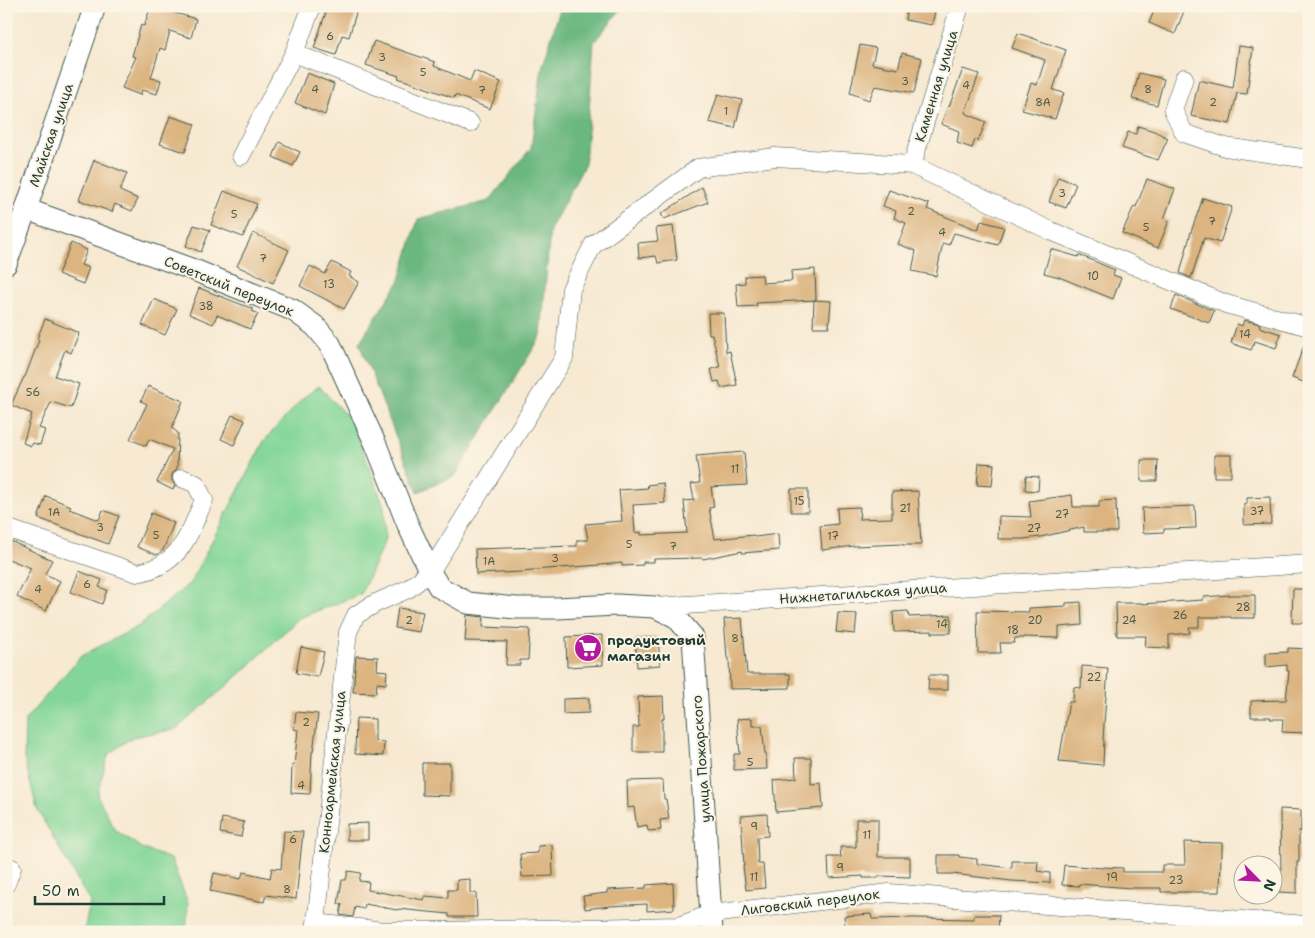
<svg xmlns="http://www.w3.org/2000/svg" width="1315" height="938" viewBox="0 0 1315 938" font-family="'Shantell Sans',sans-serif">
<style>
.green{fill:#83d698;stroke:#518a66}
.forest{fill:#6ab780;stroke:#447a5a}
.building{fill:#dbb480}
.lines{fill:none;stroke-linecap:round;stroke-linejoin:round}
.minor-casing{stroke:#3f574c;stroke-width:19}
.tertiary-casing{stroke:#3f574c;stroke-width:23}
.minor{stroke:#fff;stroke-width:18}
.tertiary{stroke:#fff;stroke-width:21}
.labels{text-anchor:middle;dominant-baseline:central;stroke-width:4;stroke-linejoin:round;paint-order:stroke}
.number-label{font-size:11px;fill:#4e5b47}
.street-label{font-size:14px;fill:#1f3d34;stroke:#fcf5e5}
.poi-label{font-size:14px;font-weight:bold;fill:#1f3d34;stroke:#fcf5e5;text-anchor:start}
</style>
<rect width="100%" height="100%" fill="#fcf5e5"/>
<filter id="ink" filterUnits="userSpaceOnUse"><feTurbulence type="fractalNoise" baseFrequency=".02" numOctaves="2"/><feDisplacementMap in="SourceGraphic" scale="10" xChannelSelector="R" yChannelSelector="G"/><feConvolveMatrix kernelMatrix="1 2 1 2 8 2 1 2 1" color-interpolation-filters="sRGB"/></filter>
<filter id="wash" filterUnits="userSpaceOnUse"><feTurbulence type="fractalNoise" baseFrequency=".0096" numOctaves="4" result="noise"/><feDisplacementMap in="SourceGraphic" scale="20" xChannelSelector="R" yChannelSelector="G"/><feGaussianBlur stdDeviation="1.12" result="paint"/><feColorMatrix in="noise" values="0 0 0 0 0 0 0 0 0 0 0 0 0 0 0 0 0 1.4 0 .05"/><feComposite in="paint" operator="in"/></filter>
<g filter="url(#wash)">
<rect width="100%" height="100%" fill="#f7e9d2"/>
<path class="green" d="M319 386 352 422 384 506 385 540 361 594 299 618 236 678 176 729 132 737 108 755 97 795 115 830 143 849 171 859 188 903 186 932H84L90 902 37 809 24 758 25 720 81 656 139 626 190 583 264 441 303 398Z"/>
<path class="forest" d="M561 6H624L594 42 585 164 550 230 541 336 455 476 418 492 359 343 400 280 418 219 489 201 531 148 542 68Z"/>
<g id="blocks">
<path class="building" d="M151 6H174L172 12 196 19 191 38 170 31 165 50 160 48 151 78 161 80 157 94 142 90 140 95 122 88 136 57 132 56 141 25 144 26Z
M328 6H358L349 37 342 35 336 55 314 48Z
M907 6H936L932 25 905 20Z
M1156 6H1186L1175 34 1149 23Z
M1018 33 1066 50 1053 90 1064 93 1055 119 1022 110 1031 83 1037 85 1045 60 1012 48Z
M374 41 435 62 434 66 470 81 474 71 501 82 490 109 455 95 454 98 398 78 399 76 366 65Z
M860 45 876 48 872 64 898 69 902 53 922 58 914 93 875 86 869 100 850 93Z
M1239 46 1253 48 1247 94 1237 93 1230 124 1191 116 1199 80 1233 88Z
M963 69 979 74 965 113 986 122 978 141 975 140 972 148 957 143 959 131 941 124 948 106 949 107Z
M307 73 334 84 325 115 295 103Z
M1139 73 1164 79 1157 105 1132 99Z
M718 94 742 100 735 128 709 122Z
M170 116 195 124 185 152 160 144Z
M1138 126 1154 131 1168 138 1158 160 1122 148 1128 132 1136 134Z
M279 142 300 152 293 166 273 157Z
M94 160 127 173 120 191 138 199 132 211 115 204 112 212 79 200Z
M1058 177 1076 184 1066 208 1049 202Z
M1147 179 1175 189 1164 219 1169 221 1158 248 1122 233 1134 206 1136 207Z
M702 187 708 202 664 219 661 214Z
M889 190 929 204 927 209 978 230 981 221 1004 227 998 245 954 233 949 245 943 243 936 276 912 271 916 251 898 244 906 223 894 218 896 211 883 206Z
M224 191 257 204 243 237 211 225Z
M1203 198 1232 207 1220 243 1204 238 1191 278 1180 273 1191 232Z
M194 225 210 230 201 252 186 246Z
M673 226 677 260 658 263 656 256 639 258 638 243 658 241 656 228Z
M253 233 289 250 273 283 237 266Z
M71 243 87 250 81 265 89 268 83 284 58 274Z
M1051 249 1078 257 1079 255 1115 270 1113 275 1121 278 1113 299 1059 277 1044 273Z
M332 262 351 272 349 276 359 282 344 309 300 286 310 266 325 274Z
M815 269 816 300 756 303 757 306 738 307 736 284 745 283V276L762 275 763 283 792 281 791 271Z
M199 288 253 309 252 311 258 314 250 329 217 315 213 324 189 314Z
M1176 295 1214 311 1209 323 1171 309Z
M154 299 177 309 165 335 142 325Z
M814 300 831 301 829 327H813Z
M708 313H724L726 352 730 351 737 385 721 388 719 381 714 382 711 369 720 367 712 334H709Z
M45 319 79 333 71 353 65 350 55 376 79 384 71 408 51 402 39 428 45 430 40 445 33 443 31 446 23 443 32 414 11 405 24 377H25L39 340 37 339Z
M1244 320 1260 324 1259 327 1281 334 1276 348 1255 341 1251 350 1231 343 1237 324 1242 326Z
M1307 337H1309V384L1292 378Z
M148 386 183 401 172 428 178 433 177 469 172 474V480L175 485 173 490 157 482 173 449 149 439 146 446 130 439 147 404 141 401Z
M232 415 245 420 234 445 221 439Z
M744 452 747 485 711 487 714 507 709 508 715 539 754 535 755 537 778 534 779 550 742 553V551L703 559 702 558 654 559V562H643V565L622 566V563L600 565 533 570V571L522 572 476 574 475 549 577 546V540H588L585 524 622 521 619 490 648 488 647 485 663 483 665 503 633 505 635 533 641 532V535L687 533 684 501 694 500 691 484 700 483 696 456Z
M1214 455H1231V477H1214Z
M1141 460H1158L1157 481H1141Z
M979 463 994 464 992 486 977 485Z
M1026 476 1039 477 1038 491 1025 490Z
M791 489H808V512H791Z
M918 491 921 545H902V544L854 546 822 550 820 526 838 524 837 508 860 507 859 519 892 518V492Z
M1072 495 1073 507H1099V501L1116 500 1117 532H1084V527L1041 537 1023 539H998L999 516 1031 517 1029 501Z
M46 496 71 506 69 509 99 520 103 510 119 516 108 544 38 518Z
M1270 497 1271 524 1244 525V504H1247V498Z
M1195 506 1196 528 1164 529V532L1143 533 1142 508Z
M151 513 174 523 163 550 157 555 137 547Z
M6 539 52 560 45 574 60 581 46 611 17 597 31 568 6 558Z
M79 571 102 580 99 587 107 590 102 604 71 592Z
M1293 589H1309V623H1292Z
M1230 595H1255V618H1231V617H1199V627H1189L1190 633 1169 635V648L1145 647 1146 636H1117L1116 603H1142V604L1203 600V597Z
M1081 602 1082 625 1059 627V638L1024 637V638H1015L1014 643H1000L1001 653H978L977 611 1029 612V608L1066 606V603Z
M398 608 423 612 419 632 395 628Z
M908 611 909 617 951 615V633H932V631L894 632 893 612Z
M838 613 857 614 855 634 836 632Z
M467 615 484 617 483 627 530 629 528 660H520V665H506L507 642 465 641Z
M742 618 747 674H790V688L730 689 729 658H727L724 619Z
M602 635 603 665 567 667 566 637Z
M658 637 660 665 637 667 635 639Z
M301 647 324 652 318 677 296 673Z
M1288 648 1309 649 1308 733 1282 732 1283 719H1270L1271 717H1251V701L1286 700 1289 671H1287V665L1266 667V653L1288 652Z
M356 656 378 657 377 670 387 671 386 684 377 683 376 693 353 692Z
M1082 666 1108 668 1103 739 1104 740 1103 765 1059 761 1069 702H1073L1074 687 1081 688Z
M929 675H948V690H928Z
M663 696 664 718 662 719V752H633V727H639L638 697Z
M589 698V713L563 714V699Z
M296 712 318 714 313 752H312L310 794 291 793 292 765H294L298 730 294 729Z
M356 718 375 719V741L384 742 383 756 355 754Z
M752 718V726H762L765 754H766L767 769 734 770V754H740L737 719Z
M795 758H811V784L821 783 823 808 776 812 774 780 796 778Z
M422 763H450V796L422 795Z
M663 780 664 799H666L669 819 660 820 661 830 648 831 647 825 637 827 634 807 628 808 627 781Z
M1280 809 1301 810V831H1299V862H1297V893L1279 892V871H1281Z
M767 814 768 836 757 837 758 864H763L765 888 746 890 743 866H744L741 816Z
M222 818 244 822 241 837 220 833Z
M856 819H878V857H910V877L878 876V878H863V876L829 878 828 857H841L840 847H856Z
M368 823V840H347V824Z
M284 831 303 832 296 899 266 895 264 902 210 891 214 873 241 879 243 872 270 878 272 868 281 869Z
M1184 842 1222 843V856H1221L1220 892H1161V888H1131L1079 884V886L1062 885 1064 865 1102 868 1103 867 1123 868V872H1162V865H1185Z
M552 845 553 876 522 877 520 854 538 853V846Z
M938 855H959V857L977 859V864L1012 868V861H1038L1037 871 1050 873V883L1012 881 952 874H938Z
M348 871 361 873 359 881 369 882 368 890 424 900 425 896 448 898V890H457V880L470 879V893H476L477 917H449V914L398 909 397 910 365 904 364 909 355 907 353 917 340 915 342 904H338L342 880H346Z
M673 883 674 909 647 911V904L610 906 585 909 583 896 607 893V890L646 888V885Z
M871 914 872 919 914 918 974 919V915H999L998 932H846L844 916Z"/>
</g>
</g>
<g filter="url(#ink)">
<use href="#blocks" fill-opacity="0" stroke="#3f574c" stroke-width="1"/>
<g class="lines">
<g class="minor-casing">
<path id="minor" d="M294 53 470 123
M1184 78 1173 110 1184 133 1225 147 1309 159
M241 156 294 53 312 6
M912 165 960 6
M6 528 137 573C181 565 188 536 204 500L196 484 182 478
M655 607 1309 564
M6 866 12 868 6 884
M316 923 384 931H438L679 926 711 914 889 893 1306 925
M315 932 348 632 356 615 376 603 408 589 430 572 564 358 571 289 593 245 698 168 775 157 912 165 1051 231 1226 304 1309 327"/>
</g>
<g class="tertiary-casing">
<path id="tertiary" d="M26 209 194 270 293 310 315 326 330 344 376 445 408 525 430 572 439 587 468 603 516 608H557L616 605 655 607 676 617 693 637 712 932
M6 264 26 209 95 6"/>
</g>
<use href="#minor" class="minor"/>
<use href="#tertiary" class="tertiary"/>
</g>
</g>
<defs>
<g id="supermarket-disc" transform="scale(1.4375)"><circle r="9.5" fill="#b5179e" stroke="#fcf5e5"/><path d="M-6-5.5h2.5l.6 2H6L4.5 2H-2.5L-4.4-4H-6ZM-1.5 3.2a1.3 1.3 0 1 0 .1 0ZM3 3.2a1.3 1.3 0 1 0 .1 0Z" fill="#fff"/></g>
</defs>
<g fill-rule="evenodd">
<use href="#supermarket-disc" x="588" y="648"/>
</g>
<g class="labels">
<g class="number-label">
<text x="330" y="36">6</text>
<text x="382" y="57">3</text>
<text x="423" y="72">5</text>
<text x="905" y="81">3</text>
<text x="966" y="85">4</text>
<text x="315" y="89">4</text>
<text x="1148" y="89">8</text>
<text x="482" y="90">7</text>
<text x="1043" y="102">8А</text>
<text x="1213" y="102">2</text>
<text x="726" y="111">1</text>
<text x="1062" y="193">3</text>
<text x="911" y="211">2</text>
<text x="234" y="214">5</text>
<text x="1212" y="221">7</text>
<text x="1146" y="227">5</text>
<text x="942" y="232">4</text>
<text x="263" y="258">7</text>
<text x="1093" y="276">10</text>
<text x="329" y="284">13</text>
<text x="206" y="306">38</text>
<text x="1245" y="334">14</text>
<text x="33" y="392">56</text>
<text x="735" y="469">11</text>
<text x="799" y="501">15</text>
<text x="905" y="508">21</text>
<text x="1257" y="511">37</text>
<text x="54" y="512">1А</text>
<text x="1062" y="514">27</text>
<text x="100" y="527">3</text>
<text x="1034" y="528">27</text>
<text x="156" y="535">5</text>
<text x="833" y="536">17</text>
<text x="629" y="544">5</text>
<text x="673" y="546">7</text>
<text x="555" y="558">3</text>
<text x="489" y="561">1А</text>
<text x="87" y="584">6</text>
<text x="38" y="589">4</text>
<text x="1243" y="607">28</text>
<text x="1180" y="615">26</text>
<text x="409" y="620">2</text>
<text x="1035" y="620">20</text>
<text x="1129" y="620">24</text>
<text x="942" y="624">14</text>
<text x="1013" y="630">18</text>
<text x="735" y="638">8</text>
<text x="1094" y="677">22</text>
<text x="306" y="722">2</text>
<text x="750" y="762">5</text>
<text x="301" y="785">4</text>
<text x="754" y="826">9</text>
<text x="867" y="835">11</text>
<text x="293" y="839">6</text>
<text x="840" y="867">9</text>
<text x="754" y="877">11</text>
<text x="1112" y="877">19</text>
<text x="1176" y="880">23</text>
<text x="287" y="889">8</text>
</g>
<g class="street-label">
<text transform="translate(936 86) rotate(-73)">Каменная улица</text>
<text transform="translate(51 135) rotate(-71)">Майская улица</text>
<text transform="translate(229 286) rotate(22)">Советский переулок</text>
<text transform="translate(863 593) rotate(-4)">Нижнетагильская улица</text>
<text transform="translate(701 759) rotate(-94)">улица Пожарского</text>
<text transform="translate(332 772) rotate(-84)">Конноармейская улица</text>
<text transform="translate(810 902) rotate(-7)">Лиговский переулок</text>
</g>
<g class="poi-label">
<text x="607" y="640">продуктовый<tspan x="607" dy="16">магазин</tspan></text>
</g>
</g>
<rect width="1315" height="938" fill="none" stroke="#fcf5e5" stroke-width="25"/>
<g transform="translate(1258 880) rotate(114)"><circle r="24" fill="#fcf5e5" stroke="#a4ab9e"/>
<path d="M0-4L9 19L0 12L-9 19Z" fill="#b5179e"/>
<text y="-8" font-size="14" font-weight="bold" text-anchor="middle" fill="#1f3d34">N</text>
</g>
<path d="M35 896v8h129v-8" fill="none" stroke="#1f3d34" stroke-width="2.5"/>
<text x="42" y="896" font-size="15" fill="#1f3d34" stroke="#fcf5e5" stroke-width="4" paint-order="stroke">50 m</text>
</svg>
